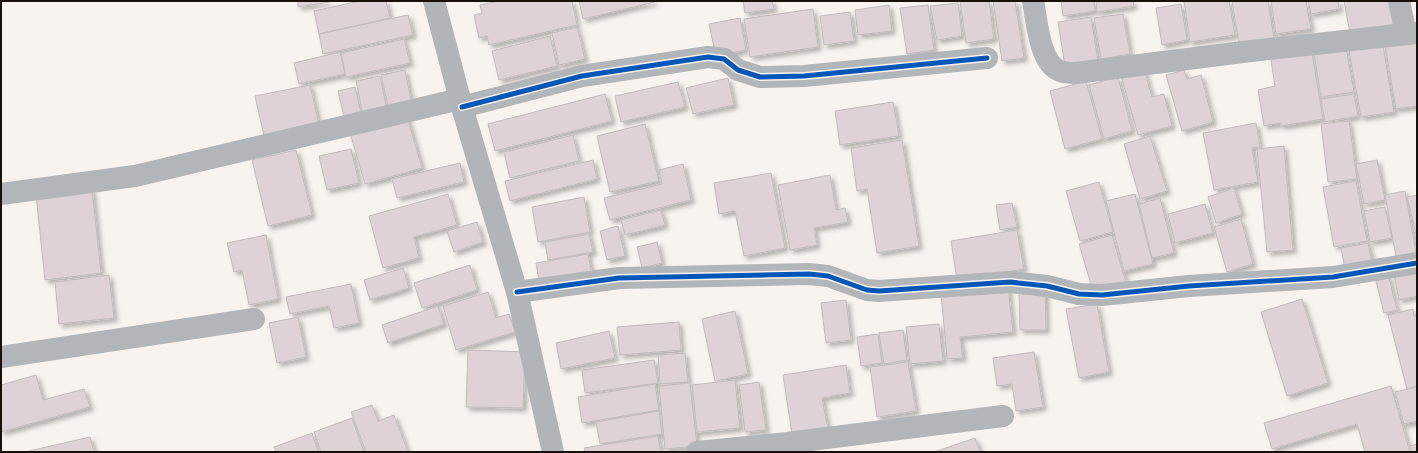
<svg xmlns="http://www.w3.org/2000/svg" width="1418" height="453" viewBox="0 0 1418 453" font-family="'Roboto Condensed',sans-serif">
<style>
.building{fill:#ded2d7;stroke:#c1babc;filter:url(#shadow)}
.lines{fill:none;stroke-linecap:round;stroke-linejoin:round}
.street{stroke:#b2b6b9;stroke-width:22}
.secondary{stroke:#b2b5b7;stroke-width:22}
.cycleway-casing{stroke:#fdf2ec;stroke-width:8}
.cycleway{stroke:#0057b8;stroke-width:5}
</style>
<defs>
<filter id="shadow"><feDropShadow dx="3.5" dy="3.5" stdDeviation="2" flood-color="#0004"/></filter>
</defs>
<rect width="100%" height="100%" fill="#f9f3f0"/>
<path class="building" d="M298 1H329V2L298 7Z
M360 1H386L390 18 319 34 314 11Z
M498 1H572L577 25 489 45 487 36 479 38 474 15 482 13 480 5Z
M579 1H654L655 2 583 19Z
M743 1H772L774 9 745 13Z
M960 1H989L994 39 966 43Z
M993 1H1015L1024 58 1002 61Z
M1061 1H1094L1095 11 1063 16Z
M1096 1H1133L1134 6 1097 12Z
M1184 1H1229L1235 35 1190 42Z
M1232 1H1268L1274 38 1239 44Z
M1271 1H1306L1311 29 1276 34Z
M1308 1H1338L1339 9 1311 14Z
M1344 1H1394L1398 23 1350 33Z
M958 3 962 36 937 40 930 6Z
M1181 4 1187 40 1162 45 1156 8Z
M889 5 892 31 858 35 855 10Z
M928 5 934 50 907 54 900 8Z
M813 9 818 47 750 57 744 19Z
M850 12 854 41 824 45 820 16Z
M1123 14 1130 54 1101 59 1094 18Z
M408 15 413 35 323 54 319 34Z
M1091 17 1098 61 1065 66 1058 22Z
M740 18 746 50 716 57 709 24Z
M577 27 585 59 559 65 552 33Z
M550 36 557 66 499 80 492 51Z
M404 39 410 63 346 77 341 53Z
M1417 40V106L1396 109 1385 45Z
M1383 45 1394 112 1361 117 1349 51Z
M1311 47 1323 119 1281 126V123L1264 126 1258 90 1275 86 1270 54Z
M1346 47 1354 92 1321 97 1314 53Z
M340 52 345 74 299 84 294 63Z
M1144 69 1152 97 1164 94 1172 126 1138 135 1121 76Z
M405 70 412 105 389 110 381 75Z
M1184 70 1187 79 1201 75 1213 122 1182 131 1166 75Z
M380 76 387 110 363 115 356 81Z
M1118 77 1132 131 1104 139 1089 85Z
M728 78 734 105 693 114 686 88Z
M1086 81 1102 139 1065 149 1050 91Z
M678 82 685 107 621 122 615 96Z
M310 85 320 129 265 140 255 96Z
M355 87 361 113 344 117 338 91Z
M605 94 612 121 495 151 488 124Z
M1354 94 1358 116 1325 122 1321 99Z
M893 102 899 136 840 145 835 111Z
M407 116 422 168 365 184 350 133Z
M1349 121 1357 179 1328 182 1321 124Z
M1256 123 1260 147 1252 148 1258 182 1214 190 1203 133Z
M645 124 659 181 610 192 597 136Z
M573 135 579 161 510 178 504 152Z
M1150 136 1167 191 1140 199 1124 144Z
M902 140 919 246 877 253 867 189 857 191 851 148Z
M1284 146 1293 250 1267 252 1257 149Z
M351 149 359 183 327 190 319 156Z
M296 150 312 215 268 226 252 160Z
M593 160 597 179 510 201 505 181Z
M1377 160 1385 200 1364 204 1356 164Z
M460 163 464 182 397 198 392 179Z
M683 164 691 200 610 220 604 198 662 184 659 170Z
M771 173 785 248 744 256 735 211 719 214 714 183Z
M830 175 836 210 845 208 848 222 814 228 817 245 790 250 778 185Z
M1356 181 1367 241 1334 247 1323 187Z
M1099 182 1113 232 1080 241 1066 191Z
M1234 188 1242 214 1216 223 1208 197Z
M92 189 101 273 45 280 36 195Z
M1405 191 1416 253 1396 257 1385 195Z
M448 194 457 225 414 237 419 258 383 268 369 216Z
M1135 194 1153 264 1124 271 1106 201Z
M1417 195V238L1407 197Z
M584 197 590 232 538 242 532 207Z
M1160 198 1174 253 1152 258 1139 204Z
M1012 203 1017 227 1000 230 996 205Z
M1205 204 1213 233 1175 243 1168 214Z
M1385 207 1392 238 1370 242 1364 211Z
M661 210 665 225 625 235 621 220Z
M1241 219 1253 264 1227 272 1214 227Z
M477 222 483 242 454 252 447 231Z
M618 226 625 256 607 260 600 231Z
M1017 230 1024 269 957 280 951 241Z
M589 234 593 252 548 260 545 242Z
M266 235 278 299 249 305 242 270 234 272 227 243Z
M1112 235 1126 282 1093 291 1079 244Z
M657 242 662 263 642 268 637 247Z
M1368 243 1373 268 1346 274 1341 248Z
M588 254 592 276 540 286 536 263Z
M470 265 477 290 422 308 414 283Z
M1417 265V296L1399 300 1393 269Z
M403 268 409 288 370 300 364 280Z
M1388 274 1397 310 1384 313 1375 277Z
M109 275 114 318 59 324 55 282Z
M351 284 359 323 334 328 329 306 290 314 286 297Z
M1008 287 1013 332 960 337 963 358 947 359 941 293Z
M1045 289 1046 330H1020L1019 290Z
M488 292 496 318 509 314 515 332 456 350 443 306Z
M1302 299 1328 383 1287 396 1261 312Z
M846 300 851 340 826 343 821 303Z
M1097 304 1109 372 1079 378 1066 309Z
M438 306 444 324 388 343 382 325Z
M1413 309 1414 316H1417V386L1407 389 1388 315Z
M735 311 748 374 715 381 702 319Z
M298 317 306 357 277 363 269 323Z
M679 322 681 350 620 355 617 327Z
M939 324 943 361 910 364 906 327Z
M903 330 907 360 884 364 879 333Z
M609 331 615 358 561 369 556 343Z
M878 334 882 363 861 366 857 337Z
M468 350 525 352 523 408 466 407Z
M1034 352 1043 407 1016 411 1012 384 997 386 993 358Z
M685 353 688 382 660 384 658 355Z
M654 360 658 383 585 393 582 370Z
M908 362 916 411 877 417 870 367Z
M846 365 850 393 822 398 828 429 792 434 783 375Z
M36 375 43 400 84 389 90 407 1 432V385Z
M735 380 740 428 697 432 692 385Z
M759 382 766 430 745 432 739 385Z
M690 383 697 446 665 449 659 386Z
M655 384 659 410 582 423 578 397Z
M1391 386 1410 452H1365L1357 424 1272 449 1264 423Z
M1417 387V421L1404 424 1395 392Z
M372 405 378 421 394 415 408 452H366L351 412Z
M659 411 662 434 600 444 596 422Z
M352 418 364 452H321L314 432Z
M312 433 318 452H276L274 447Z
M658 436 661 452H585L584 448Z
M90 437 94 452H25Z
M975 438 980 452H934Z
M1417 444V452H1412L1410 446Z"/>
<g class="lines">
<path class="street" d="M1033 1C1037 20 1039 63 1060 71 1065 73 1071 73 1076 73L1251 51 1417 33
M1399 1 1406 34
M462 107 582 76 708 57 724 59 738 70 760 77 804 76 987 58
M1 194 135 176 460 99
M517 292 619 278 809 274 828 276 867 290 879 291 1010 282 1047 286 1079 294 1102 295 1189 286 1333 277 1417 263
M1 357 254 319
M697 452 787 443 1003 416"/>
<path class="secondary" d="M434 1 462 107 517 292 553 452"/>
<g class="cycleway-casing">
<path id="cycleway" d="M462 107 582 76 708 57 724 59 738 70 760 77 804 76 987 58
M517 292 619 278 809 274 828 276 867 290 879 291 1010 282 1047 286 1079 294 1102 295 1189 286 1333 277 1417 263"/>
</g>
<use href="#cycleway" class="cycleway"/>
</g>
<rect width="1418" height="453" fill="none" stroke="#19100b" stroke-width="4"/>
</svg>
